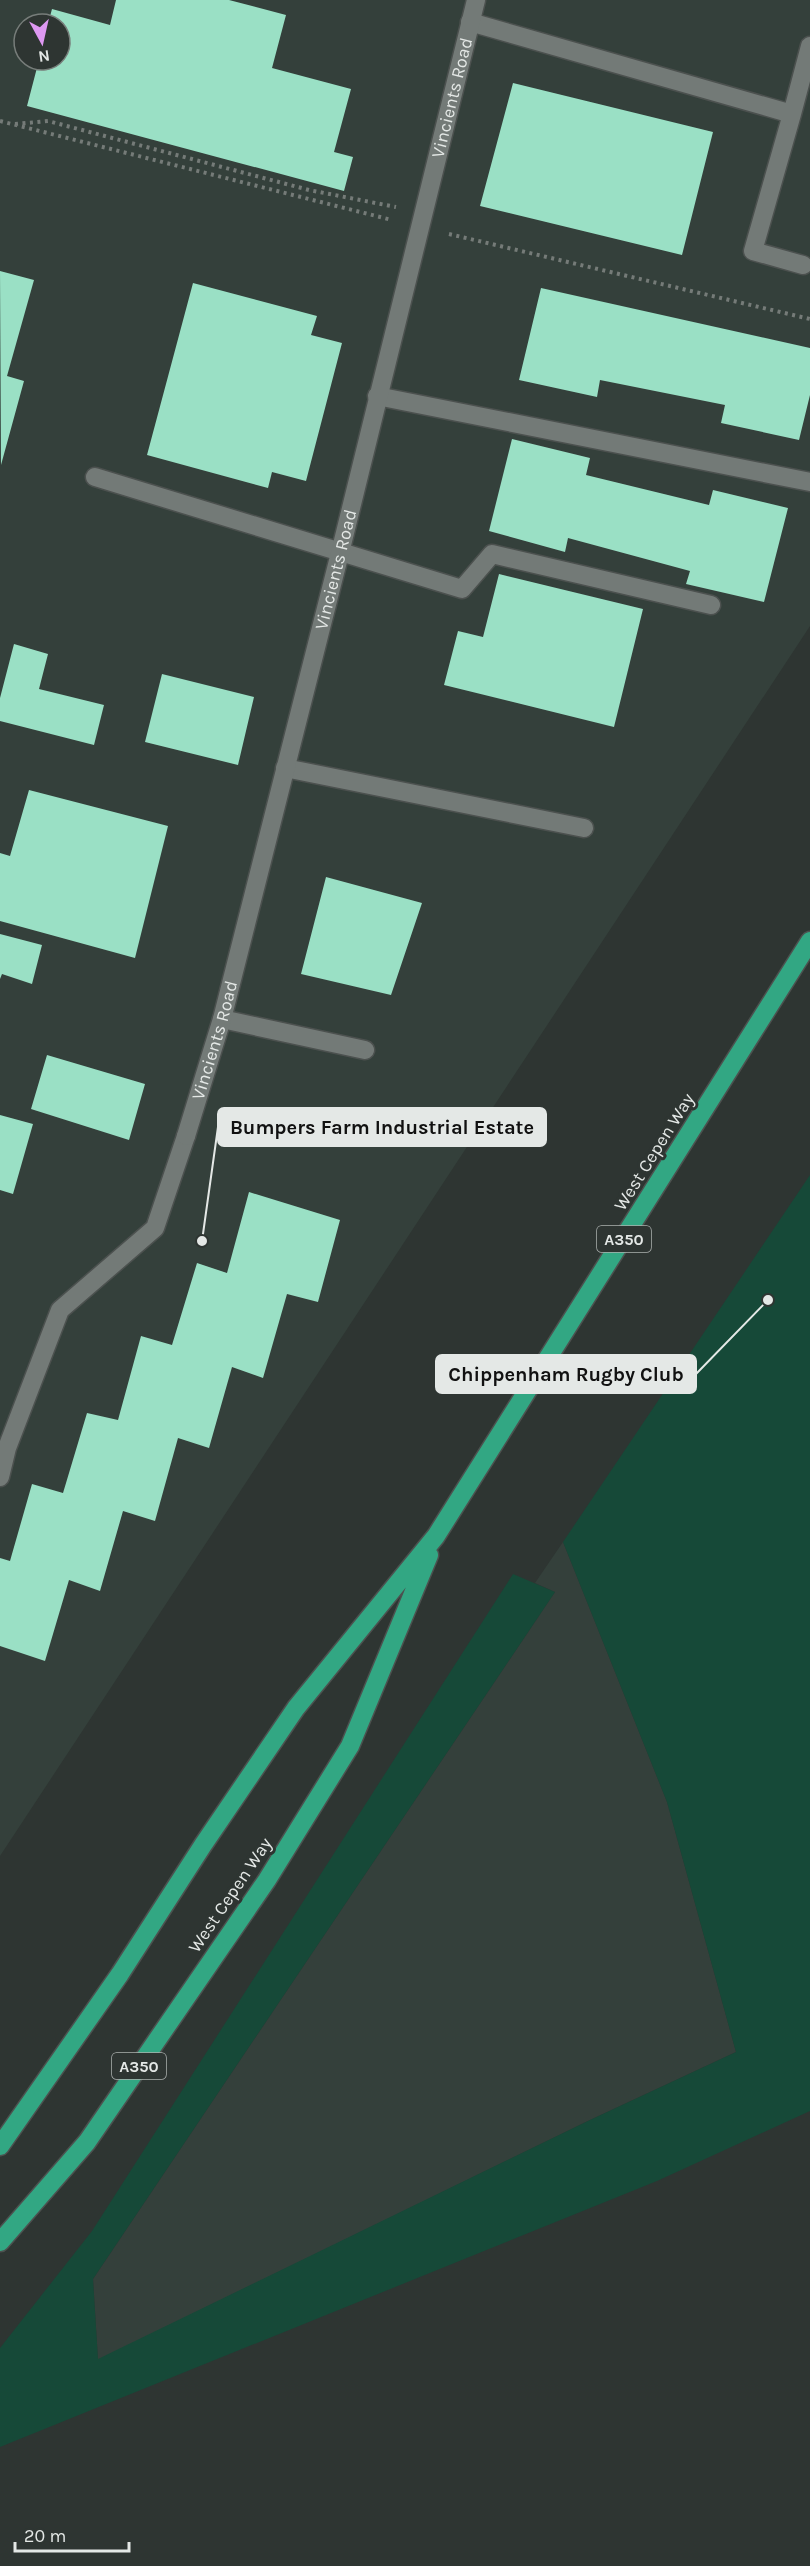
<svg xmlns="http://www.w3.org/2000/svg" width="810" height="2566" viewBox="0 0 810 2566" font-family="Karla,sans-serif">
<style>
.built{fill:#34403b;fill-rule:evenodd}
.green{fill:#164938}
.building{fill:#9ae0c5}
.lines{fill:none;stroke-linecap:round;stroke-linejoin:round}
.lane-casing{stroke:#4c514f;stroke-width:21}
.street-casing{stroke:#4c514f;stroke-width:21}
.highway-casing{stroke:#4c514f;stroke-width:21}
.path{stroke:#757b78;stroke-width:4;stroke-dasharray:3 4.5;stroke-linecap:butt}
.lane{stroke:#737a77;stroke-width:18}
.street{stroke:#737a77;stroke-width:18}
.highway{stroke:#32a783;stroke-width:18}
.labels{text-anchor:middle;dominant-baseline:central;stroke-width:6;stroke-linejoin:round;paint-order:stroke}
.shield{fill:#2e3532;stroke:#adb2b0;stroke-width:1.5}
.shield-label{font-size:16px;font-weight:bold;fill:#e4e8e6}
.street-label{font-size:18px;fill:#e4e8e6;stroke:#2e3532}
.leader{fill:none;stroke:#e4e8e6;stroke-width:2}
.callout-dot{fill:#e4e8e6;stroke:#2e3532;stroke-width:2}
.callout{fill:#e4e8e6;stroke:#e4e8e6;stroke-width:2}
.callout-label{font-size:20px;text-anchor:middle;font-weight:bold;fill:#111}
</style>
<rect width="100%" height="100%" fill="#2e3532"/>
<path class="built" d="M0 0H810V626L0 1856ZM24 24H60V60H24Z
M563 1542 667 1802 736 2052 590 2120 98 2360 93 2279 555 1592 535 1583Z"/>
<path class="green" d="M810 1175V2111L657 2181 0 2447V2348L92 2231 513 1574 555 1592 93 2279 98 2359 590 2120 736 2052 667 1802 563 1542Z"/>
<path class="building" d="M116 0H229L286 15 272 68 351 89 334 152 353 157 344 191 27 106 39 60H60V24H48L52 9 110 25Z
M513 83 713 132 682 255 480 206Z
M0 271 34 280 7 376 24 381 1 465Z
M193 283 317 316 311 335 342 343 306 481 272 472 268 488 147 455Z
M541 288 810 348V395L799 440 721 423 725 405 600 380 597 397 519 380Z
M512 439 590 458 586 475 709 505 713 490 788 508 764 602 686 584 690 571 568 538 565 552 489 531Z
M499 574 643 609 614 727 444 685 458 631 483 637Z
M14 644 48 654 39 689 104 705 94 745 0 721V698Z
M162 674 254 697 238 765 145 742Z
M29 790 168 826 135 958 0 921V853L10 856Z
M326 877 422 903 391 995 301 974Z
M0 934 42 945 32 984 2 974 0 979Z
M47 1055 145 1084 129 1140 31 1109Z
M0 1115 33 1124 13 1194 0 1190Z
M249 1192 340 1220 318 1302 287 1294 263 1378 232 1367 209 1448 178 1438 155 1521 123 1511 100 1591 69 1580 45 1661 0 1646V1558L10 1561 32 1484 63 1493 87 1413 118 1420 141 1336 172 1345 197 1263 227 1273Z"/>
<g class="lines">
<g class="lane-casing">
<path id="lane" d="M470 22 792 114 753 251 803 265
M792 114 810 46
M377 396 810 482
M95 477 462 589 492 554 711 605
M285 768 584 828
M222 1019 365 1050
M0 1477 7 1448 60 1310 155 1228 186 1136"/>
</g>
<g class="street-casing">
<g id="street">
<path id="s1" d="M186 1136 222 1019 340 553 476 0"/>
</g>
</g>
<g class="highway-casing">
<path id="highway" d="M0 2146 120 1974 203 1845 296 1708 436 1536 810 941
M0 2242 87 2142 267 1880 350 1746 429 1555"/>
</g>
<path class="path" d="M0 121 392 220
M15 124 48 121 309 190 396 207
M449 234 810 319"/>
<use href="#lane" class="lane"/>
<use href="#street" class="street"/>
<use href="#highway" class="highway"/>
</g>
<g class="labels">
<g class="shield">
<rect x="597" y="1226" width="54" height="26" rx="4.5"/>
<rect x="112" y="2053" width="54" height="26" rx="4.5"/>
</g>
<g class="shield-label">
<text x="624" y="1239">A350</text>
<text x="139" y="2066">A350</text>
</g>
<g class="street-label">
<text stroke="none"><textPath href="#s1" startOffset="1072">Vincients Road</textPath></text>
<text stroke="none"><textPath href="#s1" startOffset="586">Vincients Road</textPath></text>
<text stroke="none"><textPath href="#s1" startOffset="100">Vincients Road</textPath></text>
<text transform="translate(654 1152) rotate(-58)">West Cepen Way</text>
<text transform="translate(230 1895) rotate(-56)">West Cepen Way</text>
</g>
</g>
<path class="leader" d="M202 1241L218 1127M768 1300L696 1374"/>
<g class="callout-dot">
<circle cx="202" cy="1241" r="6"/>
<circle cx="768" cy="1300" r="6"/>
</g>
<g class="callout">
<rect x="218" y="1108" width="328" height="38" rx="6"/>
<rect x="436" y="1355" width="260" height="38" rx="6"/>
</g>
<g class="callout-label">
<text x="382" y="1134">Bumpers Farm Industrial Estate</text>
<text x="566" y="1381">Chippenham Rugby Club</text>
</g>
<g transform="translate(42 42) rotate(172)"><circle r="28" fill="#2e3532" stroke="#777d7a" stroke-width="1.5"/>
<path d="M0-4.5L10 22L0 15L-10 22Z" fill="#de98f2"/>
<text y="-9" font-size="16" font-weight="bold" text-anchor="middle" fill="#e4e8e6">N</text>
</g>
<path d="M15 2542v9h114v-9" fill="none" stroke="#e4e8e6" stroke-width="3"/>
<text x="24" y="2542" font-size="18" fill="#e4e8e6" stroke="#2e3532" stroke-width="4.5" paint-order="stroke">20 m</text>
</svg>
